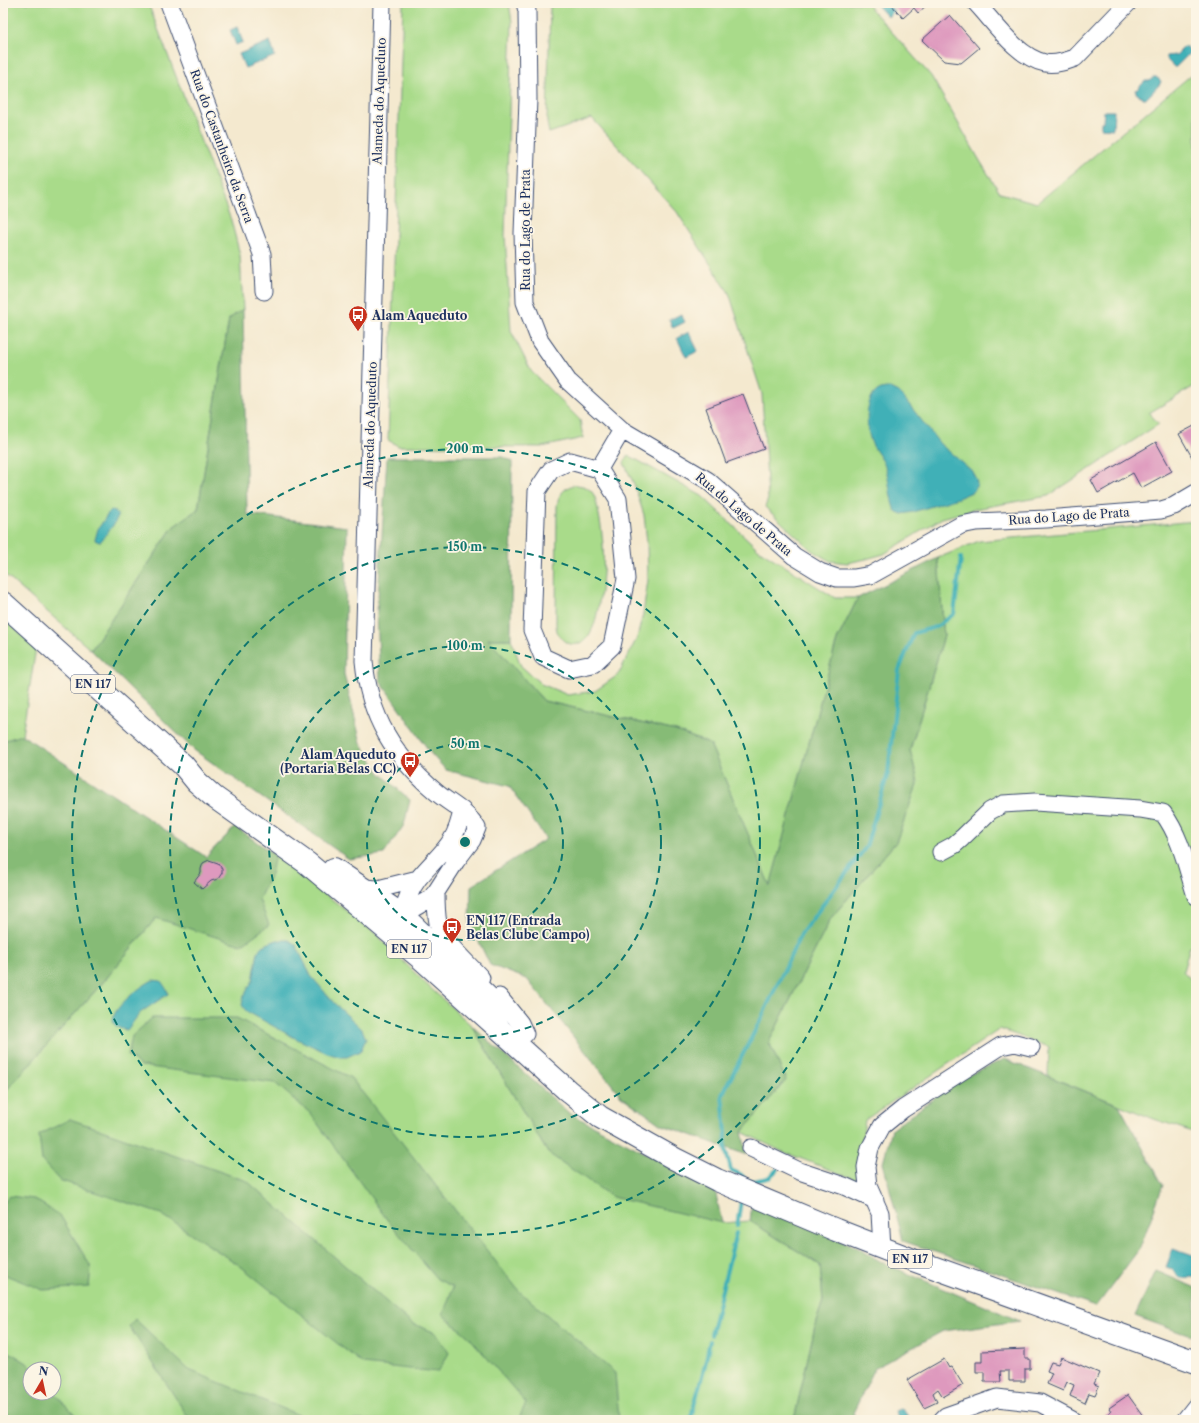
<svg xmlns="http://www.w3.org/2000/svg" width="1199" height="1423" viewBox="0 0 1199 1423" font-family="'Libre Caslon Text',serif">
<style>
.green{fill:#a9db8a;stroke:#628574;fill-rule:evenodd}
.forest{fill:#86bb76;stroke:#50756a}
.water{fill:#3fb0b7;stroke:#2d708a}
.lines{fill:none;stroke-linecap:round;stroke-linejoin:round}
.stream{stroke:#3fb0b7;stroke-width:4}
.building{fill:#de99be}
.minor-casing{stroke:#3c4b6f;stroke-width:19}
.major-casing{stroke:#3c4b6f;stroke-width:24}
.minor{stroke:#fff;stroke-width:17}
.major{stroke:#fff;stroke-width:22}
.ring{fill:none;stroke:#0f766e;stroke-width:2;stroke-dasharray:7 5}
.labels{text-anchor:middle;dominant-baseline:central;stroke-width:3.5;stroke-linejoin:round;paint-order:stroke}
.shield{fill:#fcf5e5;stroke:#5e6a86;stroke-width:1}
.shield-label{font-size:11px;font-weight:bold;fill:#1b2f5e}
.street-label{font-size:12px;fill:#1b2f5e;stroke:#fcf5e5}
.poi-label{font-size:12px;font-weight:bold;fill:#1b2f5e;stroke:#fcf5e5;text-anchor:start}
.centre{fill:#0f766e;stroke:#fcf5e5;stroke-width:2}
.ring-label{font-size:12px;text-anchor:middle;font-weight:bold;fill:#0f766e;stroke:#fcf5e5;stroke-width:3.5;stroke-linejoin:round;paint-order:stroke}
</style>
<rect width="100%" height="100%" fill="#fcf5e5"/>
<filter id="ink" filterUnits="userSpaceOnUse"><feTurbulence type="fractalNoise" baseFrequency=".025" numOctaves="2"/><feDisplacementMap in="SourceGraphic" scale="8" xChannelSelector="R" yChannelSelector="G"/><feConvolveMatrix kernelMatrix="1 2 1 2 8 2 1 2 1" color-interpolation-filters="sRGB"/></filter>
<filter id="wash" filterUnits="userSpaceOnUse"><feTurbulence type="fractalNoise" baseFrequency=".012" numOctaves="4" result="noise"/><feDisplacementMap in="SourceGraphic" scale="16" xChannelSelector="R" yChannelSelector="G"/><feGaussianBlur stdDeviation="0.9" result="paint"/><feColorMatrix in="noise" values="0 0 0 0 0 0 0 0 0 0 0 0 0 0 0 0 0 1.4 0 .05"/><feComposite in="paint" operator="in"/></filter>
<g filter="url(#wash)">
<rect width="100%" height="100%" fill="#f4e9cf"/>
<path class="green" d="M3 3H148L231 220 240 255 243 309 229 319 198 509 173 527 91 650 3 573Z
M403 3H509L512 22 505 235 511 331 531 371 580 420 583 438 542 447 398 446 388 440Z
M549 3H866L931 76 980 161 1000 193 1037 203 1196 71V385L1149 413 1159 424 1048 496 980 508 942 518 884 554 866 559 847 563 830 561 811 550 765 507 768 499 762 394 729 293 677 212 592 118 549 133 547 122 550 7Z
M628 455 702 496 758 549 835 598H858L837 640 770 887 710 744 676 731 544 701 488 639H511L521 666 541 684 568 695 595 691 618 675 637 638 643 614 648 580 647 542 644 515 634 484 624 463Z
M573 485C580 485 587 486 592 492 597 499 597 508 599 515 605 545 605 574 599 603 597 614 595 626 589 635 578 653 556 643 556 624L557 505C559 495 563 489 573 485Z
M1196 521V945L1190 946 1183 971 1196 985V1133L1154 1119 1048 1076 1049 1047 1000 1029 865 1120 857 1180 781 1151 742 1132 786 1080 769 1042 831 918 896 842 918 782 910 750 944 636 938 558 979 541Z
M3 618 36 648 22 735 3 741Z
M235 827 275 855 375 933 426 984 472 1026 548 1153 722 1223 750 1221 820 1265 823 1301 816 1322 794 1420H3V1094L105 980 206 857ZM30 1369H54V1393H30Z"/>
<path class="forest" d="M243 309 247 514 347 527 344 674 361 743 379 772 410 800 404 825 384 854 349 859 194 750 91 650 173 527 198 509 229 319Z
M387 457H503L512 461 511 639H488L544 701 676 731 710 744 770 886 837 640 858 598 938 558 944 636 910 750 918 782 896 842 831 918 769 1042 786 1080 742 1132 747 1155 660 1124 621 1096 527 979 490 965 470 923 471 886 546 839 509 786 446 770 432 755 380 681 377 613Z
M22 735 206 857 235 827 275 855 271 874 259 899 269 925 241 945 156 918 105 980 3 1094V741Z
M152 1018H237L351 1078 519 1291 615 1373 619 1420H518L526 1403 469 1337 443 1315 453 1287 437 1279 388 1221 310 1113 275 1083 141 1066 128 1056 132 1036Z
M472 1026 569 1113 651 1156 714 1185 722 1223 612 1197 548 1153Z
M1005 1059 1119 1105 1163 1185 1140 1248 1096 1307 903 1241 883 1162 892 1129 962 1078Z
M70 1119 247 1181 411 1323 436 1333 449 1353 438 1372 363 1364 239 1265 161 1214 59 1180 42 1161 39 1135Z
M9 1196 34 1199 60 1215 91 1267 89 1287 43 1290 3 1274V1204Z
M752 1203 856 1247 885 1264 1020 1321 943 1331 875 1368 853 1413 857 1420H794L816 1322 823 1301 820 1265 750 1221Z
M1156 1271 1196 1288V1338L1135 1316Z
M135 1319 189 1370 311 1420H190L129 1326Z
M3 1348 27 1363 33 1369H30V1393H54V1392L80 1420H9L3 1398Z"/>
<path class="water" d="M875 3H887L894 11 888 17Z
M237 27 243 42 236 45 230 30Z
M270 41 275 56 245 68 239 54Z
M1184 47H1187L1190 51V53L1176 67H1174L1166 59V56L1176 55Z
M1154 77H1156L1161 81 1160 84 1146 99H1144L1136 93V90L1145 81H1149Z
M1104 111H1114L1113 129 1101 128V122H1103Z
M681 314 685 322 673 328 669 320Z
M689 332 698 351 686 357 677 338Z
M890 388 898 392 904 398 940 444 971 470 976 479 977 484 974 491 958 498 913 512 902 514 895 511C889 496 890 480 885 466 882 458 876 452 872 444 865 427 862 386 890 388Z
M112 510 115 511 118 516 114 524 101 541 99 542 95 540 98 529 110 511Z
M277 940H289L296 945 311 976 334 1003 362 1029 366 1039 365 1041 361 1050 358 1052 347 1057H340L327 1053 293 1037 246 1011 242 1005 244 996 253 980 258 952 262 946Z
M153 980 161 981 167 990 168 994 140 1013 127 1030C89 1024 140 986 153 980Z
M1173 1249 1196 1257V1278C1185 1274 1181 1285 1172 1269L1166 1267Z
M902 1408 909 1418 899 1420 895 1411Z"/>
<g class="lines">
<path class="stream" d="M778 1169 768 1178 748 1182 740 1174 731 1170 725 1148 726 1133 722 1095 760 1021 801 934 866 847 888 773 899 670 914 633 936 627 954 614 961 558
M737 1226 741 1201
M711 1335 736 1233
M694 1406 705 1365 710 1341
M691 1420 693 1410"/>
</g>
<g id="blocks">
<path class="building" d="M890 3H929L918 13 914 8 903 18Z
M950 15 979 48 961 63 944 61 922 40Z
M743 394 764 449 726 463 706 408Z
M1196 425V457L1193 459 1179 434Z
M1156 442 1172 471 1141 488 1133 473 1098 493 1091 480Z
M209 860 218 863 222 869V873L218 879 211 881 202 889 194 882 201 873V869L203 863Z
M1025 1349V1359H1030V1369H1025V1381H1009V1371H1000L1001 1382H984V1372H976V1362H982V1351Z
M1061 1357 1099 1373 1094 1384 1099 1386 1095 1395 1089 1393 1085 1403 1070 1396 1074 1385 1067 1382 1063 1391 1047 1384 1052 1373 1047 1371 1051 1362 1058 1364Z
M944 1359 949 1368 952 1367 963 1385 943 1397 938 1389 933 1393 937 1402 924 1408 907 1380Z
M1128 1395 1146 1420H1106L1104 1416 1111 1411 1109 1408Z"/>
</g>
</g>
<g filter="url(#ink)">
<use href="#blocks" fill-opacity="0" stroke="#3c4b6f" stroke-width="1"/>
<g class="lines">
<g class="minor-casing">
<path id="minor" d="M169 3 262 254 264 291
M382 3 364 661C369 716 394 757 436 792 450 804 467 811 477 828L472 840 456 861 436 892 431 898 402 915
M525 3 527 11 528 99 523 233 525 302 540 341 568 381 622 430 707 480 794 556 820 572 837 578H854L871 575 961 525 976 522 1046 519 1161 510 1174 506 1196 493
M976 3C995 23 1017 57 1045 63 1054 65 1067 61 1075 58L1128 3
M599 469 618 499 626 579 612 646 593 664 569 669 543 657 532 630 537 491 551 470 570 461 599 469 622 430
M941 852 954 845 962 838 990 811 1003 804 1035 802 1140 809 1163 813C1181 837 1187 868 1196 896
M363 888 378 889 418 879
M436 892C436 902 436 913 438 923 443 943 468 963 481 978
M402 915C405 902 410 890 418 879 439 853 456 846 462 810
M499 997 520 1023 525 1034
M751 1148 799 1171 844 1186 875 1200
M882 1248 880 1213 868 1186 866 1167 870 1148 882 1126 903 1109 1001 1046 1015 1043 1031 1047
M942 1420 946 1416 997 1398 1040 1403 1072 1420
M1185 1420 1196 1406"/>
</g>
<g class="major-casing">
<path id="major" d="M3 603 183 765 197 782 214 797 307 863 423 960 567 1090 600 1117 675 1159 717 1180 836 1230 913 1260 1196 1362
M334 869 402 915 503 1012"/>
</g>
<use href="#minor" class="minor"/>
<use href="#major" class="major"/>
</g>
</g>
<g class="ring">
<circle cx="465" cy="842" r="98"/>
<circle cx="465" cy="842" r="196"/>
<circle cx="465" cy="842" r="295"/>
<circle cx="465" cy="842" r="393"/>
</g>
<defs>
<g id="bus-pin" transform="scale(1)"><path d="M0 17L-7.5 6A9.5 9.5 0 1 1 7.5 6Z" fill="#c8321e" stroke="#fcf5e5"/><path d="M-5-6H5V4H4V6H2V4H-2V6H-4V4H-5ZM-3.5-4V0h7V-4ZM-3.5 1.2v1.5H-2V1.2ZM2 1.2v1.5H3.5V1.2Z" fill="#fff"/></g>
</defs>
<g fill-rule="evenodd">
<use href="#bus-pin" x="358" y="315"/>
<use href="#bus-pin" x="410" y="761"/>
<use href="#bus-pin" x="452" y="927"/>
</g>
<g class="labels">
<g class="shield">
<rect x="71" y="675" width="44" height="18" rx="3"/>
<rect x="387" y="940" width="44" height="18" rx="3"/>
<rect x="888" y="1250" width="44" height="18" rx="3"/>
</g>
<g class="shield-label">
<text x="93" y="684">EN 117</text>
<text x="409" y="949">EN 117</text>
<text x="910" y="1259">EN 117</text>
</g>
<g class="street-label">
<text transform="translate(379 101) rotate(-88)">Alameda do Aqueduto</text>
<text transform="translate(222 146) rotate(70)">Rua do Castanheiro da Serra</text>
<text transform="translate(525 230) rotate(-90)">Rua do Lago de Prata</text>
<text transform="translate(370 425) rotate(-88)">Alameda do Aqueduto</text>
<text transform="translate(744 514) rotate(40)">Rua do Lago de Prata</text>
<text transform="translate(1069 516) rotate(-4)">Rua do Lago de Prata</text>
</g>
<g class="poi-label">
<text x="372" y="315">Alam Aqueduto</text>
<text x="396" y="754" text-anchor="end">Alam Aqueduto<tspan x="396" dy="14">(Portaria Belas CC)</tspan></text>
<text x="466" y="920">EN 117 (Entrada<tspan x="466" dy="14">Belas Clube Campo)</tspan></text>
</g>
</g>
<circle cx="465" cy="842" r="6" class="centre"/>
<g class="ring-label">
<text x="465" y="453">200 m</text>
<text x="465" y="551">150 m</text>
<text x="465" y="650">100 m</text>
<text x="465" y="748">50 m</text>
</g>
<rect width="1199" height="1423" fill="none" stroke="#fcf5e5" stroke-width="16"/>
<g transform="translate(42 1381) rotate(9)"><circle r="19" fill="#fcf5e5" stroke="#a2a6af"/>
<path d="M0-3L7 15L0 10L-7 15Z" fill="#c8321e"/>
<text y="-6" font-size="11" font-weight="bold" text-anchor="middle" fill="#1b2f5e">N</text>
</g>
</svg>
